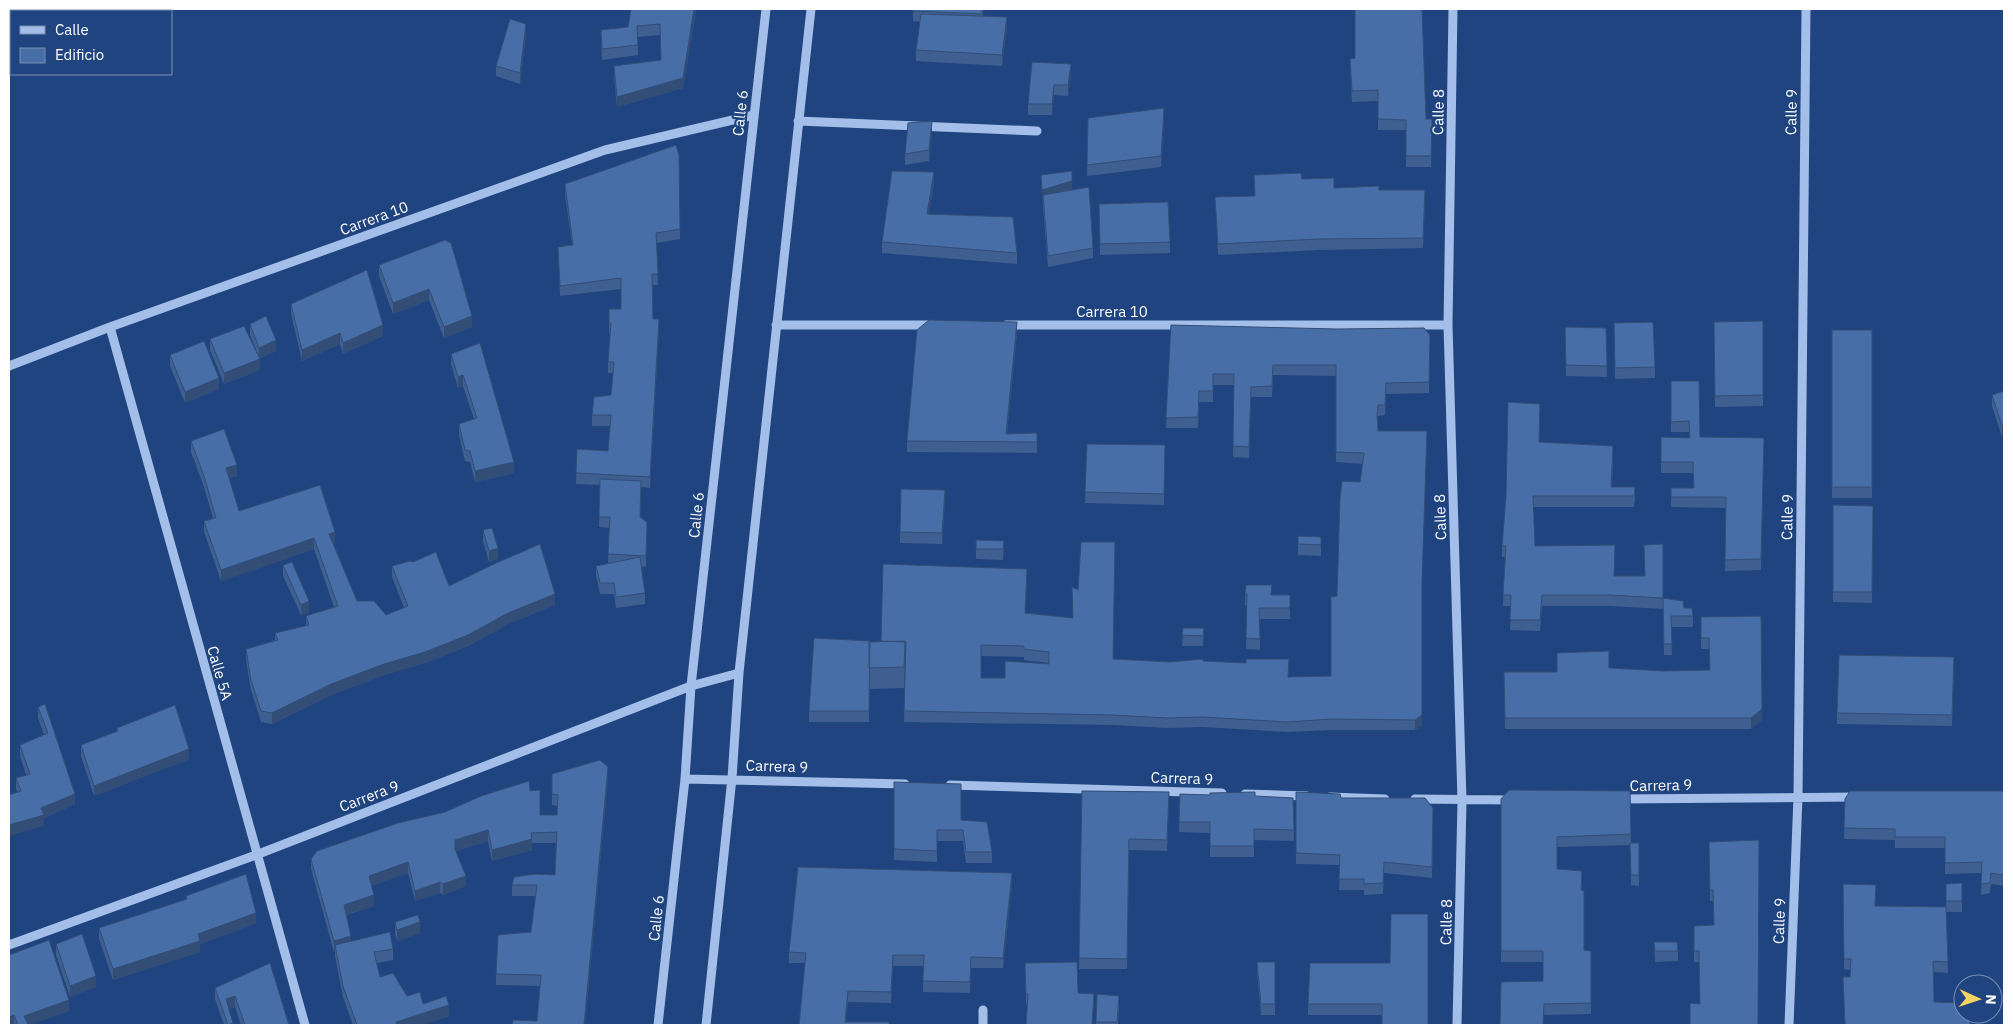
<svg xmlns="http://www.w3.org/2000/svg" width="2013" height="1034" viewBox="0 0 2013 1034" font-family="'IBM Plex Sans',sans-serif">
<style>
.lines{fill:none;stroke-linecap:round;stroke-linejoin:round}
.minor{stroke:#a3bee8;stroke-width:9}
.wall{fill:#3e5f90;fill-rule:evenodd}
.shaded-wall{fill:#324d76}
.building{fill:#486ea8;stroke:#324d76;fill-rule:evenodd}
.labels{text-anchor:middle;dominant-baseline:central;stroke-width:4.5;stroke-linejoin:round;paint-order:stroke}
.street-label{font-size:15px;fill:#fff;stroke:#1f447f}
</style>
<rect width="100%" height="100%" fill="#1f447f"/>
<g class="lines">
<path class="minor" d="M1453 9 1448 325 1462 801 1457 1025
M798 121 1037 131
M776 325H933
M1006 325H1448
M110 327 305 1025
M9 366 110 327 605 150 754 115
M685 779 905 784
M950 785 1222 793
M1245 794 1307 796
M1330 797 1385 799
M1415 799 1512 800
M1620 799 1857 797
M9 945 256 855 691 686 739 673
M983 1010V1025
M658 1025 685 779 691 686 766 9
M706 1025 732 778 739 673 811 9
M1789 1025 1798 797 1806 9"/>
</g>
<path class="wall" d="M696 9 683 88 617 107 614 77V66L661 60 660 35 638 37V55L602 60 601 30 628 27Z
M913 9H983V16L1007 28 1002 66 916 61V50L920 22 913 21Z
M526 35 520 84 496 76V66Z
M1355 58 1426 119H1432L1431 167H1406V130H1378V101L1352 102 1350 69Z
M1071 64V75L1068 96 1054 95 1052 115H1028V104Z
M1088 118 1164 119 1161 167 1087 176Z
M932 131 929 161 905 165V154Z
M679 155 680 239 656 243 658 285H652L653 319 659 330 650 488 641 487 640 518 647 522 646 567 641 566 645 593V604L616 608 614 594H600L596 576V566L608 563 609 528 599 527 600 485 576 484 577 449 608 451 610 426H592V415L611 395 613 373H608V362L610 334H609V309H621V289L560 296 558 247 572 245 565 195V184Z
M1041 175 1072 190 1093 248V258L1048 267 1043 206Z
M1254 175 1302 179 1334 188 1379 190 1425 201 1423 248 1319 250 1218 255 1215 197 1255 196Z
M934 183 929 214 1017 253V264L882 253V242Z
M1099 204 1170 242V253L1100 255Z
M445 240 472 327 444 338 429 300 393 314 379 276V265Z
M291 304 383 336 343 354 340 344 302 361 291 314Z
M1763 321V406L1715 407 1714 322Z
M1614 323 1655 367V378L1615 379Z
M250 324 276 351 260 358V370L224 384 210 350V339L256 350 250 335Z
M1171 325 1430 335 1429 393 1386 394 1385 415 1378 416 1377 423 1378 431 1422 594V726L1415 730H1331L1288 732 1202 727 1168 728 1112 725 904 722 905 653 904 688 869 689V722H809V711L870 642H881L1027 580 1025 613 1113 659 1170 662 1203 661 1288 677 1331 676 1337 596 1360 482 1362 464 1336 462V376L1273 375 1272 397H1251L1249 458 1233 457 1234 385H1213V402H1199L1198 428H1166ZM981 656 1024 657V660L1049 663V664L1005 678H981Z
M1565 327 1606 328 1607 377 1566 376Z
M1832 330H1872V498H1832Z
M1017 333 1007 434 1037 433V453L907 452V441Z
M480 343 514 473 475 482 470 462 465 461 459 435V424L474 419 463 386 458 388 451 364V354Z
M170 355 219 389 185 403 170 366Z
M1671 381 1700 437 1764 438 1761 570 1725 571 1726 508 1671 507V488H1693V473H1661V437L1689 438V432H1671Z
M2004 391 2002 437 1992 406V395Z
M191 441 237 476 229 478 239 511 335 543H333L357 601 386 615 404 608 392 577V566L449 586 555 605 508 624 468 646 425 663 384 675 331 695 272 724 261 722 251 690 246 660V649L275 640V633L306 626V616L334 607 314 549 221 581 204 532V521L213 518 204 487 191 452Z
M1539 442 1613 457 1612 487H1635V498L1634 507H1533L1535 546 1615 576 1684 608 1693 616V627H1671L1672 655H1664L1663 609 1609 606H1542L1540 631 1510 630 1511 606H1503L1505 557H1502V546Z
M1087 444 1165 445 1164 505 1085 503Z
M945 501 942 544 900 543V532Z
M1833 505 1873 506 1872 603 1833 602Z
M483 530 498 559 489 562 483 541Z
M1321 537V556L1298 555V544Z
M976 540 1004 541 1003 560 976 559Z
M283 565 309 612 301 615 283 576Z
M1245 594 1290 595V619H1260V650L1246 649 1247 605H1245Z
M1701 617 1762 720 1751 729H1505L1504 672H1557L1609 668 1665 671 1710 670 1709 649H1701Z
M1183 628H1204L1203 646H1182Z
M1954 668 1952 726 1837 724V713Z
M38 707 75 804 44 818V826L18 792 16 789V778L26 775 20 756V745L44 735 38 718Z
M117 728 189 759 94 796 81 756V745L117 731Z
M552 774 608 778 585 1025H512L537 1021 540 986 496 985V974L531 932 535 896H512V885L555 875 556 843H532V850L492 861 488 841 456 851 466 886 443 895 440 893 415 901 408 873 371 886 374 906 346 915 351 941 393 949V960L377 963 380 977 407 996 449 1016 421 1025H353L343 997 335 956V951L334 952 311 869V859L530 791 540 815H557L558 806 552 805Z
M894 782 961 820 992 852V863H966L963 841H937V862L894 860Z
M1082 791 1169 792 1167 851 1129 850 1127 969H1079Z
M1630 791 1631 843H1639V886L1631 885 1630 845 1557 847V869L1582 881V890L1584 950 1591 951V1014L1544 1015 1543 962H1501V799Z
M2004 791V886L1991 884 1990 893 1981 895 1982 873 1945 874V848H1895V840L1844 839 1845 799Z
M1296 792 1341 798 1433 808 1432 878 1384 873 1383 894 1364 895V890H1339L1340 865 1296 864Z
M1180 794 1293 798 1294 841 1254 840V857H1210V833L1179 832Z
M1759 840 1700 1004 1699 962H1694V926L1714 925 1713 901H1710L1709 842Z
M1962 883V912H1946L1948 973 1934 972V1002L1963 1014 1850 970 1844 969 1843 884 1876 906 1946 907V884Z
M1012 884 1003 968H971L970 993 923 992V966H893L891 1003 848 1002 846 1022 799 1025 805 963H789V952Z
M186 896 256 923 200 944V952L113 980 99 939V928L186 899Z
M1428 914 1382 1015H1308V1004L1390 963Z
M395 922 420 933 397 941 395 933Z
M1654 942 1678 951V961L1655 962Z
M56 944 96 987 70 997 56 955Z
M9 955 69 1011 28 1025H9Z
M1257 962H1275V1015H1261L1257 973Z
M270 963 289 1025H241L235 1007 229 1009 233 1025H224L215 999V988Z
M1025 963 1078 993 1094 1005H1026Z
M1097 994 1119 1006 1118 1025H1096Z"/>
<path class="shaded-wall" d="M694 9H696L683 88 617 107V97L683 78Z
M1007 17V28L1002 66V55Z
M526 24V35L520 84V73Z
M1071 64V75L1068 96V85Z
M1054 85V95L1052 115V104Z
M1164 108V119L1161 167V156Z
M932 121V131L929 161V150Z
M934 172V183L927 225V214Z
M1072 181V192L1043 195 1042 200V190Z
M429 289V300L393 314V303Z
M472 316V327L444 338V327Z
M659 319V330L650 488V477Z
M1017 322V333L1006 442V434Z
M383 325V336L343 354V343Z
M340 333V344L302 361V350Z
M276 340V351L259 358V348Z
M260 359V370L224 384V373Z
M463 375V386L458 388V377Z
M219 378V389L185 403V392Z
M2004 425V436L2002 437V426Z
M514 462V473L475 482V471Z
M237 465V476L226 479V468Z
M945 490V501L942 544V533Z
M335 532V543L329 545V534Z
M314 538V549L221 581V570Z
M498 548V559L489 562V551Z
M555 594V605L508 624 468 646 425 663 384 675 331 695 272 724V713L331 684Z
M1422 594V726L1415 730V720Z
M309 601V612L301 615V605Z
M1762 709V720L1751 729V718Z
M189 749V759L94 796V786Z
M608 767V778L585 1025H584Z
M75 794V804L44 818V826L9 836V825L41 808Z
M488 830V841L455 851V840Z
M532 839V850L492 861V850Z
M408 862V873L369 887V876Z
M1012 873V884L1003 968V958Z
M466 876V886L443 895V884Z
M440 882V893L415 901V891Z
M374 895V906L344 915V905Z
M256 913V923L200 944V952L113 980V969L198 934Z
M420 922V933L397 941V930Z
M351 936V946L335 945V951L334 952V941Z
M893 955V966L891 1003V992Z
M96 976V987L70 997V986Z
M848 991V1002L846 1025H845Z
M235 996V1007L226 1010V999Z
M69 1000V1011L28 1025H24V1016Z
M449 1005V1016L421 1025H396V1022Z
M14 1015V1025H9V1017Z"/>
<path class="building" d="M631 9H694L683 78 617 97 614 66 661 60 660 24 637 26 638 45 602 49 601 30 628 27Z
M913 9H982V14L913 11Z
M1355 9H1422L1426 119H1432L1431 156H1406V120L1378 119V90L1352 91 1350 59 1355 58Z
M921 14 1007 17 1002 55 916 50Z
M510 19 526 24 520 73 496 66Z
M1032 62 1071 64 1068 85H1054L1052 104H1028Z
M1164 108 1161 156 1087 165 1088 118Z
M932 121 929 150 905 154 908 123Z
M676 145 679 155 680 229 656 233 658 274H652L653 319H659L650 477 576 473 577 449 608 451 611 415H592L594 397 611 395 614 362H608L611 323H609V309H621V278L560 286 558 247 573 245 565 184Z
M892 171 934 172 927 214 1013 217 1017 253 882 242Z
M1072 171V181L1042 190 1041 175Z
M1301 173 1302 179 1334 178V188L1379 186V190H1425L1423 238 1319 239 1218 244 1215 197 1255 196 1254 175Z
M1089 187 1093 248 1048 256 1043 195Z
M1168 202 1170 242 1100 244 1099 204Z
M445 240 451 243 472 316 444 327 429 289 393 303 379 265Z
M367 270 383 325 343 343 340 333 302 350 291 304Z
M266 316 276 340 259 348 250 324Z
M929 320 1017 322 1006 434 1037 433V442L907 441 917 330Z
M1763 321V395L1715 396 1714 322Z
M1653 322 1655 367 1615 368 1614 323Z
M1171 325 1337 329 1424 328 1430 335 1429 382 1386 383 1385 405H1378L1377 416 1378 431H1427L1422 583V715L1415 720 1331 719 1288 722 1202 717 1168 718 1112 715 904 711 906 642 881 641 883 564 1027 569 1025 613 1073 618 1072 587 1078 590 1081 542H1115L1113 659 1170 662 1203 659V661L1246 663V659H1289L1288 677 1331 676V597L1337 596 1340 498 1342 481 1360 482 1364 453 1336 452V365H1273L1272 386 1251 387 1249 447 1233 446 1234 374H1213V391H1199L1198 417 1166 418ZM981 645 1024 646V649L1049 652V664L1005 661V678H981Z
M244 326 260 359 224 373 210 339Z
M1565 327 1606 328 1607 366 1566 365Z
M1832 330H1872V487H1832Z
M204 341 219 378 185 392 170 355Z
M480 343 514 462 475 471 470 451 465 450 459 424 477 418 463 375 458 377 451 354Z
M1671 381H1699L1700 437 1764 438 1761 559 1725 560 1726 497H1671V488H1694L1693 462H1661V437L1690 438 1689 421 1671 422Z
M2004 391V425L2002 426 1992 395Z
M1508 402 1540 404 1539 442 1613 446 1611 487H1635L1634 496H1533L1535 546 1615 545 1614 576H1645L1644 545 1663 544V598L1609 595H1542L1540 620H1510L1511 595H1503L1506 546H1502L1506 496Z
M224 429 237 465 226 468 239 511 320 485 335 532 329 534 357 601H374L386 615 408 606 392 566 410 561 413 562 436 552 449 586 494 564 540 544 555 594 508 613 468 635 425 652 384 664 331 684 272 713 261 711 251 680 246 649 278 640 275 633 309 625 306 616 338 606 314 538 221 570 204 521 216 518 204 476 191 441Z
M1087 444 1165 445 1164 494 1085 492Z
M600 479 641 481 640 517 647 522 646 556 608 554 610 517H599Z
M901 489 945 490 942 533 900 532Z
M1833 505 1873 506 1872 592H1833Z
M492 528 498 548 489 551 483 530Z
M1298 536 1321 537V545L1298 544Z
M976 540 1004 541 1003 549H976Z
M640 557 645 593 616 597 614 583H600L596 566Z
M292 562 309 601 301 605 283 565Z
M1246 585H1272L1271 595H1290V608H1259L1260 639 1246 638 1247 594H1245Z
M1663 598 1683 601 1684 608H1692L1693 616H1671L1672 644H1664Z
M1761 616 1762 709 1751 718H1505L1504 672H1557V653L1609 651V668L1665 671 1710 670 1709 638H1701V617Z
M1183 628H1204L1203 636 1182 635Z
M814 638 870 641 869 711H809Z
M905 641 904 667 869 668V642Z
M1839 655 1954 657 1952 715 1837 713Z
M45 704 75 794 41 808 44 815 9 825V795L21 791 16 778 30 774 20 745 48 733 38 707Z
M175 705 189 749 94 786 81 745 118 731 117 728Z
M600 760 608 767 584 1025H512L513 1020 537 1021 541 975 496 974 498 935 531 932 537 885H512L514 877 535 874 555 875 557 832 531 833 532 839 492 850 488 830 455 840V849L466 876 443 884 440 882 415 891 408 862 369 876 374 895 344 905 351 936 334 941 311 859 317 851 398 823 445 812 481 796 529 781 530 791 540 790V815H557L558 795 552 794V774Z
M894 782 961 784V820L987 822 992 852H966L963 830H937V851L894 849Z
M1509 790 1630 791 1631 834 1557 837V869L1582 871 1581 890 1584 891V950L1591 951V1003L1544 1004 1543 1025H1500L1501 982 1543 981V951H1501V799Z
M1082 791 1169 792 1167 840 1129 839 1127 959 1079 958Z
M1850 791H2004V875L1991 873 1990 883 1981 884 1982 862 1945 863V837H1895V829L1844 828 1845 799Z
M1255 792V796L1293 798 1294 830 1254 829V846H1210V822H1179L1180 794 1210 795V793Z
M1296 792 1340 794 1341 798H1425L1433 808 1432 867 1384 862 1383 883 1364 884V879H1339L1340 855 1296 853Z
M1759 840 1758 1025H1690V1003L1700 1004 1699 951H1694V926L1714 925 1713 890H1710L1709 842Z
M1630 843H1639V875H1631Z
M798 867 1012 873 1003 958 971 957 970 982 923 981 924 955H893L891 992 848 991 845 1022H889V1025H799L806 953 789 952Z
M246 874 256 913 198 934 200 941 113 969 99 928 187 899 186 896Z
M1962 883V901H1946V884Z
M1843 884 1876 885 1875 906 1946 907 1948 962 1933 961 1934 1002 1963 1003V1014H1970V1025H1845L1843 977H1850L1851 959H1844Z
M1391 914H1428V1025H1382V1004H1308L1310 963H1390Z
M418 915 420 922 397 930 395 922Z
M390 932 393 949 374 952 380 977 393 973 407 996 420 992 423 1004 446 996 449 1005 396 1022 397 1025H357L343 986 335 945Z
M82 934 96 976 70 986 56 944Z
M49 940 69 1000 24 1016 28 1025H18L14 1015 9 1017V955Z
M1654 942H1677L1678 951H1655Z
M1077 962 1078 993 1094 994 1092 1025H1026L1028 994H1026L1025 963Z
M1257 962H1275V1004H1261Z
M270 963 289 1025H245L235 996 226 999 233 1023 228 1025 215 988Z
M1097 994 1119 996 1117 1022H1096Z"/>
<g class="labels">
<g class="street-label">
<text transform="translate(1438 112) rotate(-89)">Calle 8</text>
<text transform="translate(1791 112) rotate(-89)">Calle 9</text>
<text transform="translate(740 113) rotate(-84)">Calle 6</text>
<text transform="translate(374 218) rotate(-20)">Carrera 10</text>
<text x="1112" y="311">Carrera 10</text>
<text transform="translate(696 515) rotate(-84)">Calle 6</text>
<text transform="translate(1440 517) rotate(-92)">Calle 8</text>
<text transform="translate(1787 517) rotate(-89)">Calle 9</text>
<text transform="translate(220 673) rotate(74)">Calle 5A</text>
<text transform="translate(777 766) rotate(2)">Carrera 9</text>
<text transform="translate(1182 778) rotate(2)">Carrera 9</text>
<text transform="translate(1661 785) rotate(-1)">Carrera 9</text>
<text transform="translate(369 796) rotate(-21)">Carrera 9</text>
<text transform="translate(656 918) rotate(-84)">Calle 6</text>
<text transform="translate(1779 921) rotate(-88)">Calle 9</text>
<text transform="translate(1446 922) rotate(-89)">Calle 8</text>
</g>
</g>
<rect width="2013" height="1034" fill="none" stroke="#ffffff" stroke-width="20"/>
<rect x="10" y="10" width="162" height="65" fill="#1f447f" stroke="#798fb2"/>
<rect x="20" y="26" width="25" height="8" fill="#a3bee8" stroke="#798fb2"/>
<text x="55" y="35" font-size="15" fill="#ffffff">Calle</text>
<rect x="20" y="48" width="25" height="15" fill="#486ea8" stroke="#798fb2"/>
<text x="55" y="60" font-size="15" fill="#ffffff">Edificio</text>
<g transform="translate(1978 999) rotate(93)"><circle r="24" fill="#1f447f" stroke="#798fb2"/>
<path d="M0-4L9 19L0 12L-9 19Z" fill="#f6d363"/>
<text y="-8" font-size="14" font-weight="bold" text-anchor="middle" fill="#ffffff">N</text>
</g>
</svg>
